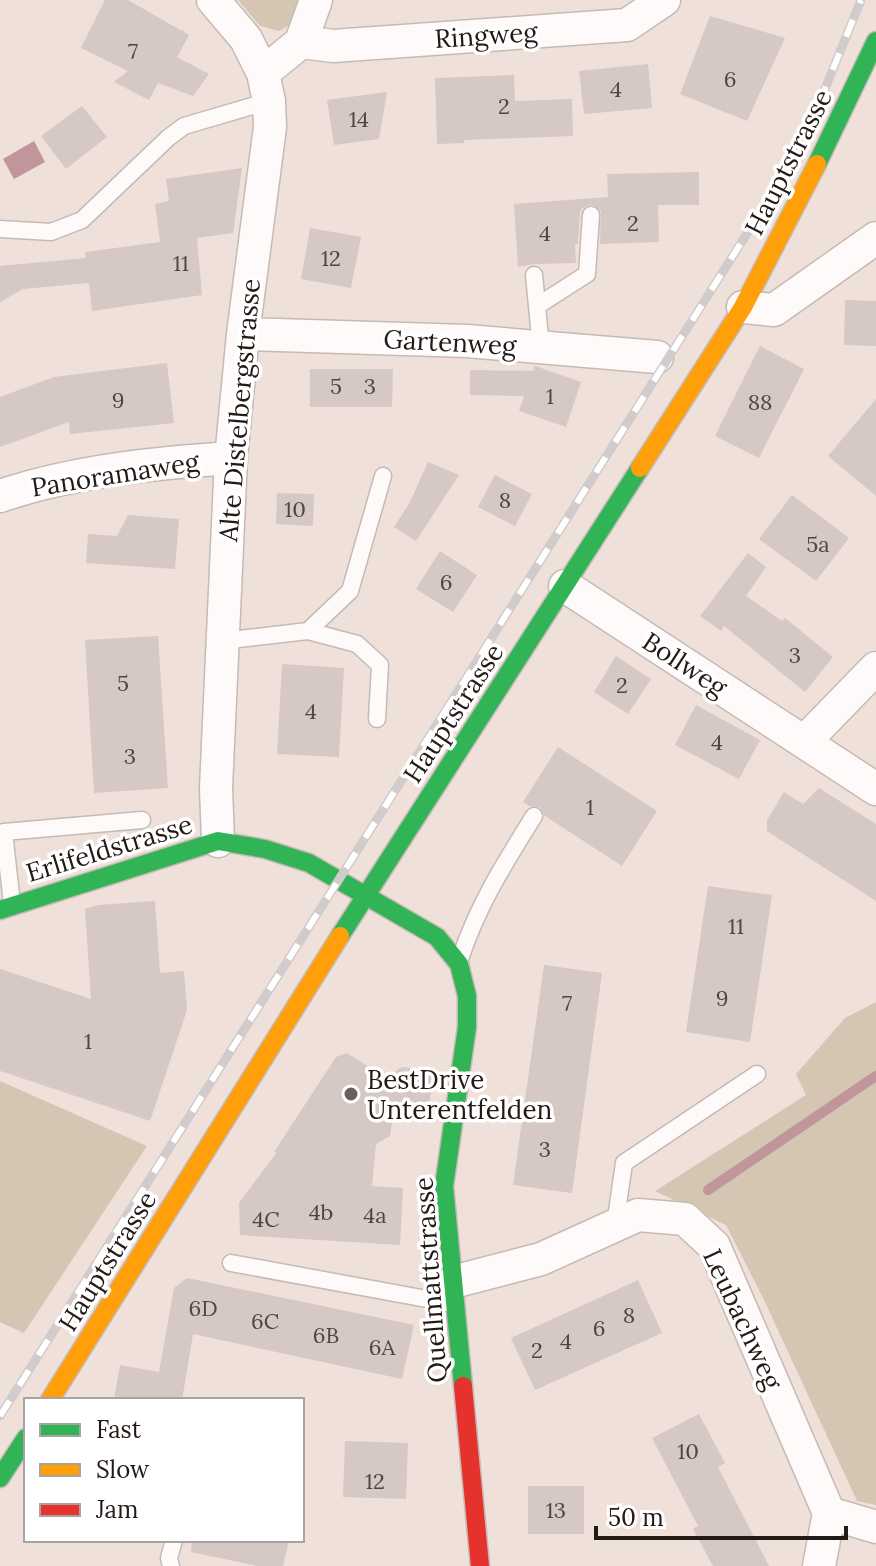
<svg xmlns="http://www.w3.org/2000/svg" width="876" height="1566" viewBox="0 0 876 1566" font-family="Lora,serif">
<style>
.green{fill:#d5c6b4}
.water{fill:#c0969a}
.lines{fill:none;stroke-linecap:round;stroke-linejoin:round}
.stream{stroke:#c0969a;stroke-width:10}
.building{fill:#d5c8c5}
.lane-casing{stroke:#c5bab5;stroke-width:19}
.street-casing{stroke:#c5bab5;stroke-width:35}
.fast-casing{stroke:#c5bab5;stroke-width:21}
.slow-casing{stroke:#c5bab5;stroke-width:21}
.jam-casing{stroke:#c5bab5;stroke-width:21}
.lane{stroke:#fdfaf9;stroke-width:16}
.street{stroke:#fdfaf9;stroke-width:32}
.fast{stroke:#30b455;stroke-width:18}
.slow{stroke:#ff9f0a;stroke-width:18}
.jam{stroke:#e5322d;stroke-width:18}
.rail-casing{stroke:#d1cccb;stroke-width:9}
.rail{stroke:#fff;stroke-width:6;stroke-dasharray:18;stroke-linecap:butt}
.poi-dot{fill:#6a5f5a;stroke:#fff;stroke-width:3}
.labels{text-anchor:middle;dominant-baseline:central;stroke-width:7;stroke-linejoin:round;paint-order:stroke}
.number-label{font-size:22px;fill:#504541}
.street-label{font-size:26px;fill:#231915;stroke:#fff}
.poi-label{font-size:26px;fill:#231915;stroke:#fff;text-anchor:start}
</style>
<rect width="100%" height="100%" fill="#efe0da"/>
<path class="green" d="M238 0H303L293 23 279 31 260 26Z
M876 1002V1505L857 1501 765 1302 726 1225 655 1191 806 1095 796 1074 845 1018Z
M0 1081 147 1146 24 1333 0 1322Z"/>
<path class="water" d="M34 141 45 162 14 179 3 159Z"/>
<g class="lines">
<path class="stream" d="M708 1190 876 1076"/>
</g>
<path class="building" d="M105 0H128L182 31 185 29 184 32 189 35 177 57 209 74 193 96 158 83 149 100 114 82 128 71 81 48Z
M710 16 785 38 747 121 680 94Z
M648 64 652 108 584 114 579 71Z
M514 75 515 101 572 99 573 136 464 140V143L437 144 435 78Z
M387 92 379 139 334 145 327 100Z
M82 106 107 137 66 169 41 136Z
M242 168 233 233 197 238 202 295 92 311 89 283 23 289 0 302V266L86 258 85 252 160 242 155 204 169 201 166 179Z
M699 172V205H658L659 242 600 244 601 211 591 204 582 208 580 213 578 244H575L576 263 534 264 518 267 514 204 608 197 607 174Z
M310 228 361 237 351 288 301 279Z
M845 300 876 301V346L844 345Z
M760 346 804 369 759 458 715 436Z
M167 363 174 423 70 434 69 422 0 447V397L54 377Z
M535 366 581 382 566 427 519 411 524 396 470 395V370L533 371Z
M310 369H393L392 407H310Z
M876 399V496L828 456Z
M428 462 459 475 416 541 394 527 409 504Z
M495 475 532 494 515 526 478 507Z
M277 493 314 494 313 526 276 524Z
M792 495 849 538 816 581 759 539Z
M128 515 179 519 175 569 86 563 88 534 117 536Z
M440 551 477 575 453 612 416 589Z
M748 553 766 567 746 596 782 621 785 618 833 657 805 692 724 626 721 631 700 616Z
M158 636 168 788 94 793 85 640Z
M616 656 651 679 628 714 594 692Z
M282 664 344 668 339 757 277 754Z
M696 705 760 740 739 779 675 745Z
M558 747 657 811 622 866 545 816 540 807 529 806 523 802Z
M819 788 876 824V901L767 831V820L784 792 803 804Z
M708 886 772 895 750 1042 686 1032Z
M155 901 160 973 184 971 187 1010 150 1121 0 1071V969L91 999 85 909 98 905Z
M544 965 602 973 572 1193 513 1185Z
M347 1053 386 1078 402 1067 434 1071 428 1114 394 1110 390 1136 376 1144 372 1186 403 1188 400 1245 240 1235 239 1203 277 1152H274L336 1057Z
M187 1278 414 1325 402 1379 193 1334 182 1400H114L120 1365 159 1372 174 1288Z
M638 1280 662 1333 535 1390 511 1338Z
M699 1414 725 1463 718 1467 769 1566H713L693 1529 698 1526 652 1438Z
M345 1441 408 1443 406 1499 343 1497Z
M528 1486H584V1534H528Z
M192 1540H289L283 1566H257L191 1552Z"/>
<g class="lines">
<g class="lane-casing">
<path id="lane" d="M0 229 51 232 82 220 168 138 184 126 269 101
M534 275 541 347
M537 306 587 274 591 215
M308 631 357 644 380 665 377 719
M222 641 308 631 350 591 383 476
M12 904 4 832 142 820
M460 959C478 905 504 864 534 816
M615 1225 624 1163 757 1074
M231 1263 454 1304
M171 1566 169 1558 174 1540"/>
</g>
<g class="street-casing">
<path id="street" d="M213 0 246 39 263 73
M301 42 333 46 627 25 664 0
M743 307 774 310 876 238
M243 334 467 341 657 357
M0 496C74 471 154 463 231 458
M565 586 876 789
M804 742 876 668
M218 841 216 788 231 458 243 334 270 127 269 101 263 73 301 42 316 0
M453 1282 541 1259 638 1215 685 1219 714 1246 829 1513 819 1566
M829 1513 876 1527"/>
</g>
<g class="fast-casing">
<path id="fast" d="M817 164 876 41
M0 910 218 841 265 849 309 863 437 937 459 964 467 996V1027L444 1186 463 1386
M340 936 640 468
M0 1478 26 1438"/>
</g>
<g class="slow-casing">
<path id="slow" d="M640 468 743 307 817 164
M50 1400 340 936"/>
</g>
<g class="jam-casing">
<path id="jam" d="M463 1386 480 1566"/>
</g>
<use href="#lane" class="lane"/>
<use href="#street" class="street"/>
<use href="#fast" class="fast"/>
<use href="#slow" class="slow"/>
<use href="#jam" class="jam"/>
<g class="rail-casing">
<path id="rail" d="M0 1416 801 148 861 0"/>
</g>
<use href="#rail" class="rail"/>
</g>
<circle class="poi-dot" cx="351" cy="1094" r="8"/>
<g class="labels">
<g class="number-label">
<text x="133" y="51">7</text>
<text x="730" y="79">6</text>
<text x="616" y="89">4</text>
<text x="504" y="106">2</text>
<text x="359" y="119">14</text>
<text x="633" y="223">2</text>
<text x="545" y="233">4</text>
<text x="331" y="258">12</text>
<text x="181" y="263">11</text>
<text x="336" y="386">5</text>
<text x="370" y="386">3</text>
<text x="550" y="396">1</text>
<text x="118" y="400">9</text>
<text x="760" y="402">88</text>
<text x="505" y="500">8</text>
<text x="295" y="509">10</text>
<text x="818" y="544">5a</text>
<text x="446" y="582">6</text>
<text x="795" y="655">3</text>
<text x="123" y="683">5</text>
<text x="622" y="685">2</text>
<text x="311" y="711">4</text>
<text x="717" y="742">4</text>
<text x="130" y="756">3</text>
<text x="590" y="807">1</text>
<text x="736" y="926">11</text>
<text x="722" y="998">9</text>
<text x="567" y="1003">7</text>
<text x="88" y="1041">1</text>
<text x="545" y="1149">3</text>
<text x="321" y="1212">4b</text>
<text x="375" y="1215">4a</text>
<text x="266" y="1219">4C</text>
<text x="203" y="1308">6D</text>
<text x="629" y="1315">8</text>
<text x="265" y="1321">6C</text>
<text x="599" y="1328">6</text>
<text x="326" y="1335">6B</text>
<text x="566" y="1341">4</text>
<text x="382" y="1347">6A</text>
<text x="537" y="1350">2</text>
<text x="688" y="1451">10</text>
<text x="375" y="1481">12</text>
<text x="556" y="1510">13</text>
</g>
<g class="street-label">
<text transform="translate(486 35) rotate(-4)">Ringweg</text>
<text transform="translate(788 162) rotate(-63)">Hauptstrasse</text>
<text transform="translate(450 342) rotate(3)">Gartenweg</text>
<text transform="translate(239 410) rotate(-85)">Alte Distelbergstrasse</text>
<text transform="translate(115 474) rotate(-9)">Panoramaweg</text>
<text transform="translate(685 664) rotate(33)">Bollweg</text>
<text transform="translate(453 713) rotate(-57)">Hauptstrasse</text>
<text transform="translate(109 848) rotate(-17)">Erlifeldstrasse</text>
<text transform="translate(107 1261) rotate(-58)">Hauptstrasse</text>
<text transform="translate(430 1280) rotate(-94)">Quellmattstrasse</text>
<text transform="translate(743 1319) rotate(65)">Leubachweg</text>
</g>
<g class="poi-label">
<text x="367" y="1079">BestDrive<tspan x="367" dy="30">Unterentfelden</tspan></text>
</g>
</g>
<rect x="24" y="1398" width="280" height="144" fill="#ffffff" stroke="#a7a3a1" stroke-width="2"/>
<rect x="40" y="1424" width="40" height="12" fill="#30b455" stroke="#a7a3a1" stroke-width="2"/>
<text x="96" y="1438" font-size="24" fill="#231915">Fast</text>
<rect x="40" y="1464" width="40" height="12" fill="#ff9f0a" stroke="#a7a3a1" stroke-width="2"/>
<text x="96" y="1478" font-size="24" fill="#231915">Slow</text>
<rect x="40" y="1504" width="40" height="12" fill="#e5322d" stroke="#a7a3a1" stroke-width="2"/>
<text x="96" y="1518" font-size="24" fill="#231915">Jam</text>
<path d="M596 1526v12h250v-12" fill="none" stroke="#231915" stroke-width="4"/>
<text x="608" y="1526" font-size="24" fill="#231915" stroke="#ffffff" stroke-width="6" paint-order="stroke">50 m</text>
</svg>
